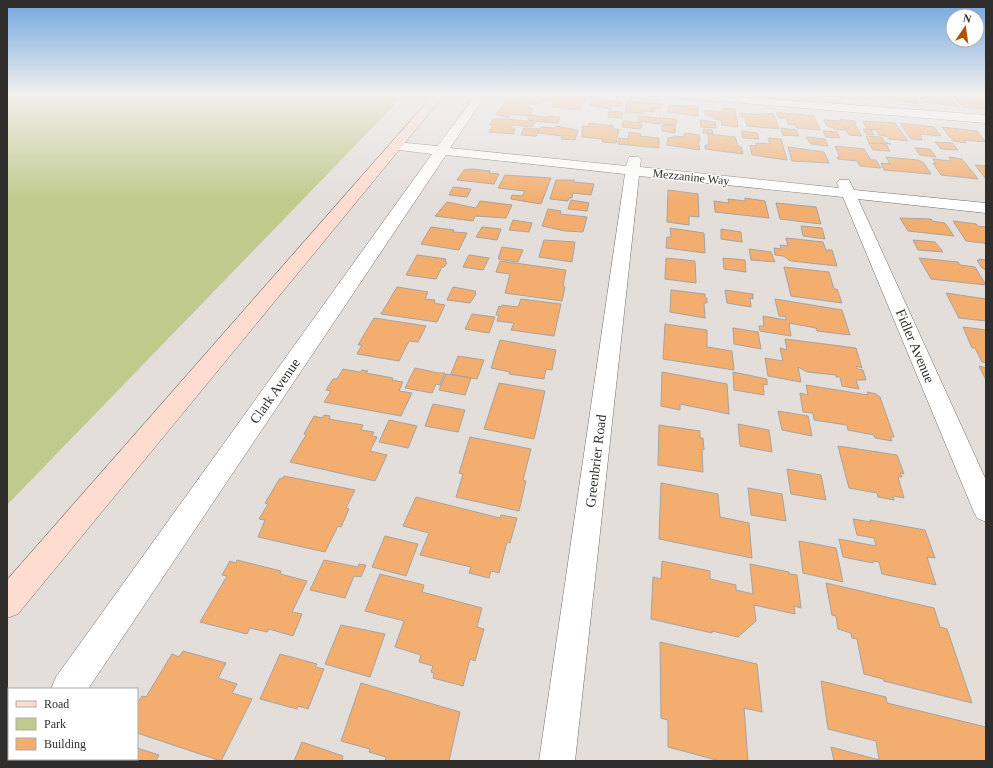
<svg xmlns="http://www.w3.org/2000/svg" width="993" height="768" viewBox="0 0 993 768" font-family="'Times New Roman',serif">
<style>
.green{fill:#bfca8c}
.building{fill:#f3ae6f;stroke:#a7a39f}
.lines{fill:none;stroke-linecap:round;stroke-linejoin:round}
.street-casing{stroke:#726e6a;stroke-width:1}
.secondary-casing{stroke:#726e6a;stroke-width:1}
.street{fill:#fff;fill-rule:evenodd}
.secondary{fill:#fedccf;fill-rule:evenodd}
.labels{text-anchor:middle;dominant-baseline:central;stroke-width:3;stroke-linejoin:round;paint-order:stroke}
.far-street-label{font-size:12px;fill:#2f2e2c;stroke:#fff}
.street-label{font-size:14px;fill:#2f2e2c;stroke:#fff}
</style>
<rect width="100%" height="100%" fill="#e3deda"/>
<path class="green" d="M7 94H405L7 505Z"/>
<path class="building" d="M509 94H555L553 100 538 98 539 96H537L535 99 544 100 542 105 505 100Z
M557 94 569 96 587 98 586 101H583L580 110 552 107Z
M812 94H839L841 97 813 95Z
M844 94H872L876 99 847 98Z
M883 94H910L919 104 884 99 882 96H885Z
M926 94H946L958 106 924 102 921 97H928Z
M950 94H964L969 99 986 100V109L963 107Z
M592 97 621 102 620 106 611 107V109L590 105Z
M627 101 662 104 661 108H655L654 112 644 111V113H625Z
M504 102 530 105 529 108H533L529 116 510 114 509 117 496 115Z
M669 105 698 106V116L668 112Z
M722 108 735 109 738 127 722 125 721 120 714 119V117L705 115V110L722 112Z
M609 111 623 112 622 118 608 117Z
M776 112 814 116 820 130 797 128 796 125 788 124 786 118H778Z
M741 113 762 115 761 113 774 114 779 129 747 126 745 117H742Z
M530 115 545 117 543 122 528 120Z
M546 116 560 117 558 123 544 122Z
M639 116 661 118 660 124 639 121Z
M663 118 676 119V125L662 124Z
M493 119H510L535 122 532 127 513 125 511 129H515L513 134 489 132 493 125H490Z
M840 119 855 121 856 123H854L862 136 849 135 846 130 835 129 826 125 824 120 841 121Z
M700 120 715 122 716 128 701 127Z
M623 121 642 123 641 129 622 127Z
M863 121 895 123 908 141 889 139 886 136 879 135 876 130 867 129Z
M589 123 614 126 613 129H619L616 143 602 142 603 139 582 137 583 126 588 127Z
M900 123 934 127 941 136 920 134 922 140 911 139Z
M662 125 675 126V133L662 131Z
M556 126 578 130 575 140 561 139 562 136 538 133 541 127 555 128Z
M942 127 977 131 986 142 964 140 966 143 953 141Z
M524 128 539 129 536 136 521 135Z
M781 128 796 130 799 136 783 135Z
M703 129 712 130 713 134 703 133Z
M863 129 871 130 874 135 866 134Z
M742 131 757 133 759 139 743 138Z
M823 131 837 132 840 138 826 137Z
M629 132 641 134 640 136 659 138V148L618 144 619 138 628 139Z
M685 133 699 135 700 141H698L700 150 667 145 668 138 674 137V136L684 137Z
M708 134 735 137 738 146 741 147 743 154 705 149V145H709Z
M866 136 882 137 884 142 891 144 869 143Z
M806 137 825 139 828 146 811 144Z
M768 138 781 139 787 160 752 155 750 145 756 146V143L770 144Z
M935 142 952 143 958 150 941 149Z
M869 143 886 144 890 151 873 150Z
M835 146 864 149 871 160H876L881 168 860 166 857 161 838 159 837 157H840Z
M788 147 824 152 829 163 792 161Z
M915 148 930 149 936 157 920 155Z
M886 157 918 160 924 163 931 174 884 170 881 163 890 164Z
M949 157 962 159 978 179 941 175 933 163 936 164 933 159 951 161Z
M975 165 986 166V179Z
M472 169 490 171 489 173 499 174 494 184 457 180 464 170Z
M505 175 551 178 541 204 511 199 512 195 522 196 525 191 498 188Z
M556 180H574V182L594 184 591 195 573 193 572 198H569L568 201 550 199Z
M453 187 471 189 467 197 449 195Z
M668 190 698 194 699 217 689 216V225L667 222Z
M745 198 765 201 769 218 715 212 714 201 729 203 728 199 745 201Z
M571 200 589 203 587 211 568 209Z
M480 201 512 205 506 218 475 216 473 221 435 216 447 202 476 208Z
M776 203 816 207 821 224 780 219Z
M548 209 561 211 560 214 587 217 583 232 565 231 542 226Z
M900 218 931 219 932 221 945 223 954 236 908 231Z
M513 220 532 223 529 232 509 230Z
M953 221 976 224 978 226 986 227V245L984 243 966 241Z
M801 226 822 228 825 239 803 236Z
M431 227 454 230 453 232 467 233 459 250 421 244Z
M482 227 501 229 497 240 476 237Z
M670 228 704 233 705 253 666 248 667 237H671Z
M721 229 741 232 742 242 721 239Z
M786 238 823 242 826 250H832L837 266 791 261 783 256 775 255 774 248 781 249 780 245 788 246Z
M544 240 575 242 572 262 539 257Z
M913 240 935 242 943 252 918 250Z
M502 247 523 250 518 262 498 259Z
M749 249 771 252 775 262 751 260Z
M417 255 446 259 445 262 447 263 444 267H442L436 279 406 275Z
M469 255 489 258 483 270 463 267Z
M666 258 695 261 696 283 665 279Z
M723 258 745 260 746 272 724 269Z
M919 258 958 262 960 265 975 267 986 285 931 279Z
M979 259 986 260V270L982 268 977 260H980Z
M500 261 566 270 563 286 565 287 562 301 505 293 510 274 496 272Z
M784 267 829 272 834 289H837L842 303 791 296Z
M397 287 428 292 425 299 435 300 434 303 445 305 437 322 381 314Z
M453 287 475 291 476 294 470 303 447 300Z
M671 290 705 294V298H707V303H704L705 318 670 312Z
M725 290 753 294V299L750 298 751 307 727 303Z
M946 293 986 299V321L959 318Z
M521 299 561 304 554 336 511 330 514 323 497 321 499 315H496L499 306 502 307V305L518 307Z
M775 299 842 310 850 335 817 331 816 328 789 323 791 336 760 331 759 326H764L763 316 786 320V317L779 316Z
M472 314 495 317 489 333 465 329Z
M374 318 426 326 418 342 409 341 399 361 357 354 362 345H358Z
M665 324 707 330V347L732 351 734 370 663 359Z
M963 327 986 330V363L982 362 975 348H972Z
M733 328 758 332 761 349 734 344Z
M785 339 856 348 862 368 856 366 857 369 863 370 866 380H856L859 389 842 386 840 377H836V375L807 372 798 367 801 382 768 376 765 358 783 361 780 348 787 350Z
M500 340 556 350 552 370 546 369 544 379 509 374 510 372 491 368Z
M458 356 484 360 477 379 451 374Z
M979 366 986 368V380Z
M415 368 438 373H445L440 385 436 384 432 393 405 388Z
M343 369 360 372 362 370 368 371 366 373 393 378 392 380 403 382 399 391 412 393 401 416 324 402 331 391 326 390 333 379H337Z
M662 372 727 384 729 414 680 404V410L661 406Z
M733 372 767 379V385L763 384 764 395 734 390Z
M446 374 471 378 465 395 439 390Z
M499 383 545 391 534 439 484 429Z
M806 385 868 395 867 392 876 394 880 397 894 437H890L892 441 875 438 874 435 848 430 847 425 814 420 813 413 803 412 800 393 808 395Z
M433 404 465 410 458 432 425 426Z
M778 411 808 416 812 436 782 430Z
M324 415 330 416 329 419 363 425 361 430 374 432 372 436 377 437 370 451 387 455 375 481 290 462 306 435 304 434 314 416 322 418Z
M389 420 417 426 408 448 379 442Z
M738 424 769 430 772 452 740 446Z
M659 425 700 431V438H703L704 450 702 449 703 472 658 465Z
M470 437 531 449 523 480 526 481 519 511 456 497 463 474 459 473Z
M838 446 897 455 904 474 900 473 902 477H898L904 498 893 496 894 500 878 497 877 493 849 488Z
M787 469 821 475 826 500 791 494Z
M284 476 355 490 346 508 349 509 341 527 338 526 325 552 258 537 265 520 259 519 268 504 265 503 280 478 282 479Z
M661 483 718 494 720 517 749 523 752 558 659 539Z
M748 488 782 494 786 521 751 515Z
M416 497 500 518 501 515 517 518 510 543 507 542 499 573 491 571 489 578 469 573 471 567 420 555 429 533 403 526Z
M853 519 871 522 870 520 925 530 935 558 927 557 936 585 882 574 879 562 873 561V563L843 557 839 539 876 546 874 538 857 535Z
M385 536 418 544 406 576 372 567Z
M799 541 836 548 843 582 803 573Z
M237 560 281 571 280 574 307 581 292 612 302 614 293 636 269 629 267 632 250 628 247 634 200 622 227 576 222 575 230 561 236 563Z
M324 560 358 567 359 564 366 565 361 577 354 576 345 598 310 590Z
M662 561 710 571V579L736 585V590L753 594 750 564 789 572V574L797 575 801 608 794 606 795 614 754 605 756 621 738 637 712 631V633L651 619 653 577 661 579Z
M380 574 424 585 422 592 482 608 477 627 484 629 475 661 470 659 463 686 433 678 434 673 431 672 433 666 419 662 421 655 395 647 404 621 365 611Z
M826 583 934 608 940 627 947 629 972 703 884 681 883 679 864 674 857 639 852 638 851 633 838 629 836 616 832 615Z
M341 625 385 634 370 677 325 664Z
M660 642 757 664 762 712 744 708 748 761H720L668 747V720L661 718Z
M183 651 226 663 218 678 237 684 232 693 252 699 221 761 137 733V703L142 696 146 697 172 654 179 657Z
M280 654 317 664 315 667 324 669 308 709 298 706 297 709 260 699Z
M821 681 886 697 887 703 986 727V761H834L831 747 879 760 876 741 828 729Z
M361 683 460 712 449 761H385L386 757 369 752 370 749 341 741Z
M302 742 343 756 342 761H294Z
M137 748 159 755 156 761H109L110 759H137Z"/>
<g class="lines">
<g class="street-casing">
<path id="street" d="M476 94H486L450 148 626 166 629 157H639L641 160 640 167 839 188 837 183 839 180H849L854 190 986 203V213L858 199 986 480V522L977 518 973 510 843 197 639 176 575 761H539L625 174 446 155 88 689H51L56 677 432 154 391 149 390 146 391 143 396 142 438 146Z
M664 94H707L986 115V123L669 97Z
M9 745V759H37L36 761H7V746Z"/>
</g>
<g class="secondary-casing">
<path id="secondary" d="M434 94H445L18 614 7 618V580Z"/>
</g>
<use href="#street" class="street"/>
<use href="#secondary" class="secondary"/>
</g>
<linearGradient id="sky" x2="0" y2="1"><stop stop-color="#71a6e0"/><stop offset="0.47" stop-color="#f2f0ee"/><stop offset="1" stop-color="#f2f0ee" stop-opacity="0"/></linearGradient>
<rect width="993" height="201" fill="url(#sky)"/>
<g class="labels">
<g class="far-street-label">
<text transform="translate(691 177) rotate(6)">Mezzanine Way</text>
</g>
<g class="street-label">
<text transform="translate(915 346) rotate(67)">Fidler Avenue</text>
<text transform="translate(275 391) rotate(-55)">Clark Avenue</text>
<text transform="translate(596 461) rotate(-83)">Greenbrier Road</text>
</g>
</g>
<rect width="993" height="768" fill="none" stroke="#2f2e2c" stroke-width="16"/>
<rect x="8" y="688" width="130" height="72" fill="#ffffff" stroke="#acabab"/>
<rect x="16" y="701" width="20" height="6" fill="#fedccf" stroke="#acabab"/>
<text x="44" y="708" font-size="12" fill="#2f2e2c">Road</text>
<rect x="16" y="718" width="20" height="12" fill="#bfca8c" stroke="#acabab"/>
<text x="44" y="728" font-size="12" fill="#2f2e2c">Park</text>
<rect x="16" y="738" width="20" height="12" fill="#f3ae6f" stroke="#acabab"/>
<text x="44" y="748" font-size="12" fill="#2f2e2c">Building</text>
<g transform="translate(965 28) rotate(13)"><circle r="19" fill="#ffffff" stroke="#acabab"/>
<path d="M0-3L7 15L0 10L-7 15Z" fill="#b05200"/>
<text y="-6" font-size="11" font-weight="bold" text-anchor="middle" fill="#2f2e2c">N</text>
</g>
</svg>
